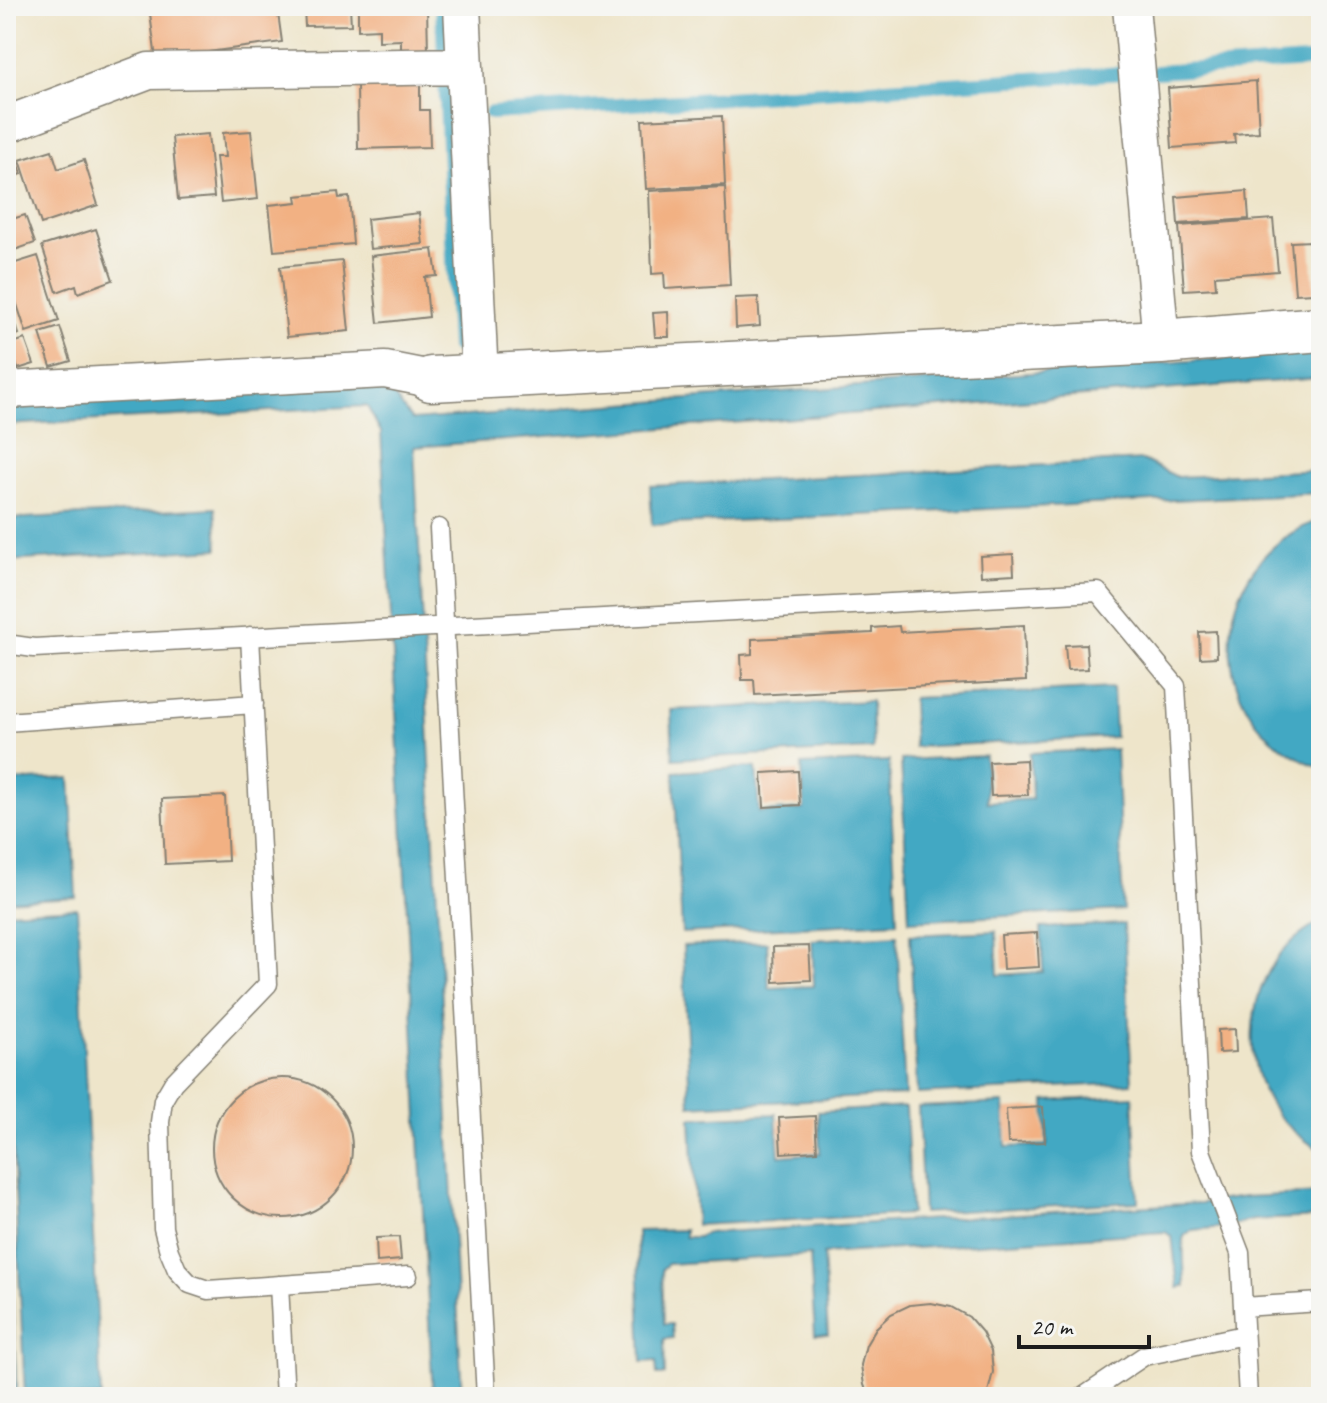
<svg xmlns="http://www.w3.org/2000/svg" width="1327" height="1403" viewBox="0 0 1327 1403" font-family="Caveat,sans-serif">
<style>
.water{fill:#43a8c3;stroke:#306270;stroke-width:2}
.lines{fill:none;stroke-linecap:round;stroke-linejoin:round}
.stream{stroke:#43a8c3;stroke-width:14}
.building{fill:#f2b183}
.service-casing{stroke:#858073;stroke-width:21}
.minor-casing{stroke:#858073;stroke-width:39}
.tertiary-casing{stroke:#858073;stroke-width:47}
.service{stroke:#fff;stroke-width:18}
.minor{stroke:#fff;stroke-width:36}
.tertiary{stroke:#fff;stroke-width:44}
</style>
<rect width="100%" height="100%" fill="#f6f6f2"/>
<filter id="ink" filterUnits="userSpaceOnUse"><feTurbulence type="fractalNoise" baseFrequency=".0125" numOctaves="2"/><feDisplacementMap in="SourceGraphic" scale="16" xChannelSelector="R" yChannelSelector="G"/><feConvolveMatrix kernelMatrix="1 2 1 2 8 2 1 2 1" color-interpolation-filters="sRGB"/></filter>
<filter id="wash" filterUnits="userSpaceOnUse"><feTurbulence type="fractalNoise" baseFrequency=".006" numOctaves="4" result="noise"/><feDisplacementMap in="SourceGraphic" scale="32" xChannelSelector="R" yChannelSelector="G"/><feGaussianBlur stdDeviation="1.8" result="paint"/><feColorMatrix in="noise" values="0 0 0 0 0 0 0 0 0 0 0 0 0 0 0 0 0 1.4 0 .05"/><feComposite in="paint" operator="in"/></filter>
<g filter="url(#wash)">
<rect width="100%" height="100%" fill="#eee5ca"/>
<path class="water" d="M1321 351V378L414 447 462 1397H433L381 432 367 406 6 425V405L385 384 412 420Z
M1143 460 1177 477 1321 470V493L652 525 650 486Z
M215 508 218 549 6 561V519Z
M1321 520V768C1296 758 1272 744 1256 722 1203 651 1236 546 1321 520Z
M1113 688 1115 737 914 747 912 698Z
M871 701 873 749 673 759 671 710Z
M1116 749 1123 910 909 921 901 760 985 756 987 802 1032 799 1030 753Z
M889 761 897 922 682 933 674 772 756 767 759 812 804 809 802 765Z
M70 778 76 897 6 901V781Z
M77 908 101 1397H25L6 1000V912Z
M1321 921V1151C1305 1141 1290 1130 1278 1115 1242 1068 1245 998 1282 952 1293 939 1307 930 1321 921Z
M1124 924 1132 1083 917 1094 910 935 996 931 998 975 1043 972 1041 928Z
M897 935 905 1095 690 1106 683 946 767 942 769 988 814 986 812 940Z
M1133 1096 1138 1202 923 1213 918 1107 1004 1103 1006 1147 1047 1145 1045 1101Z
M906 1107 911 1214 696 1225 691 1118 776 1114 779 1156 820 1153 818 1112Z
M6 1172 17 1397H6Z
M1321 1193V1217L1254 1220 1224 1227 1193 1230 1185 1235 1183 1239 1185 1286 1178 1288 1172 1236 1165 1232 823 1254 828 1335H815L810 1255 668 1264 662 1269 664 1324H672L673 1338 664 1339 665 1375H657L656 1361 642 1362 637 1231 685 1230V1237H698L706 1233 1201 1203 1244 1197Z"/>
<g class="lines">
<path class="stream" d="M442 6 444 55
M1157 72 1321 60
M445 77 457 346
M491 113 1123 73"/>
</g>
<g id="blocks">
<path class="building" d="M149 6H277L282 42 156 59Z
M286 6H350L351 25 305 26 304 9H286Z
M358 6H427L428 53H401V40L379 41V29L358 30Z
M1256 81 1259 132 1234 134 1235 143 1172 148 1168 88Z
M420 84V110H429L430 147 358 149 357 85Z
M722 116 725 185 646 189 642 120Z
M251 131 258 199 221 203 216 157H225L223 133Z
M208 134 214 197 178 200 172 137Z
M12 145 22 174 6 179V147Z
M52 150 58 169 84 160 98 205 41 224 20 160Z
M725 187 730 285 665 289 664 273 652 274 649 191Z
M1247 191 1249 219 1178 224 1176 197Z
M338 192 339 198 349 197 353 244 274 251 269 205 297 202 296 196Z
M419 213 423 244 370 249 367 219Z
M25 215 35 243 6 253V221Z
M1273 219 1278 271 1215 276 1216 288 1184 290 1179 226Z
M96 229 113 280 78 293 76 285 57 292 42 246Z
M1311 241 1314 293 1295 294 1291 242Z
M433 249 437 276 425 277 429 317 378 323 371 256Z
M38 256 59 321 26 332 6 271V266Z
M342 261 349 331 287 337 280 267Z
M6 295 19 334 6 338Z
M758 297 760 326 736 328 735 298Z
M668 312 669 337H655L653 313Z
M60 327 71 361 51 367 40 333Z
M25 339 34 364 18 369 10 344Z
M1013 554 1014 574 981 576 980 556Z
M1024 625 1026 681 755 695 754 680H742L741 655 752 654V639L872 633V628L899 626 900 632Z
M1216 631 1217 657 1200 658 1199 632Z
M1086 644 1088 669 1067 670 1065 645Z
M1026 760 1028 795 991 796 989 762Z
M798 771 800 805 764 807 762 773Z
M225 796 228 861 165 864 162 799Z
M1037 933 1039 967 1003 969 1001 935Z
M809 946 811 980 774 982 773 947Z
M1235 1029 1236 1052 1219 1053 1218 1030Z
M212 1148a70 70 0 1 1 140 0a70 70 0 1 1-140 0Z
M1043 1107 1045 1142 1008 1143 1006 1109Z
M815 1116 817 1151 781 1153 779 1118Z
M399 1237 401 1260 377 1262 376 1238Z
M931 1303 951 1307 969 1317 982 1332 991 1351 993 1372 988 1392 985 1397H869L864 1385 861 1365 866 1345 876 1328 891 1314 910 1305Z"/>
</g>
</g>
<g filter="url(#ink)">
<use href="#blocks" fill-opacity="0" stroke="#858073" stroke-width="2"/>
<g class="lines">
<g class="service-casing">
<path id="service" d="M439 528 486 1397
M250 636 268 984 173 1083 163 1100 160 1122 163 1228 169 1251 177 1270 190 1284 208 1290 408 1276
M6 644 34 648 1098 592 1176 686 1201 1151 1240 1253 1248 1397
M6 722 254 704
M279 1285 285 1397
M1243 1307 1321 1302
M1083 1397 1144 1356 1244 1335"/>
</g>
<g class="minor-casing">
<path id="minor" d="M462 6 480 377
M1131 6 1161 342
M6 125 149 71 465 66
M6 390 385 370 431 379"/>
</g>
<g class="tertiary-casing">
<path id="tertiary" d="M431 379 1161 342 1321 329"/>
</g>
<use href="#service" class="service"/>
<use href="#minor" class="minor"/>
<use href="#tertiary" class="tertiary"/>
</g>
</g>
<rect width="1327" height="1403" fill="none" stroke="#f6f6f2" stroke-width="32"/>
<path d="M1019 1335v12h130v-12" fill="none" stroke="#1c1c1c" stroke-width="4"/>
<text x="1031" y="1335" font-size="24" fill="#1c1c1c" stroke="#f6f6f2" stroke-width="6" paint-order="stroke">20 m</text>
</svg>
